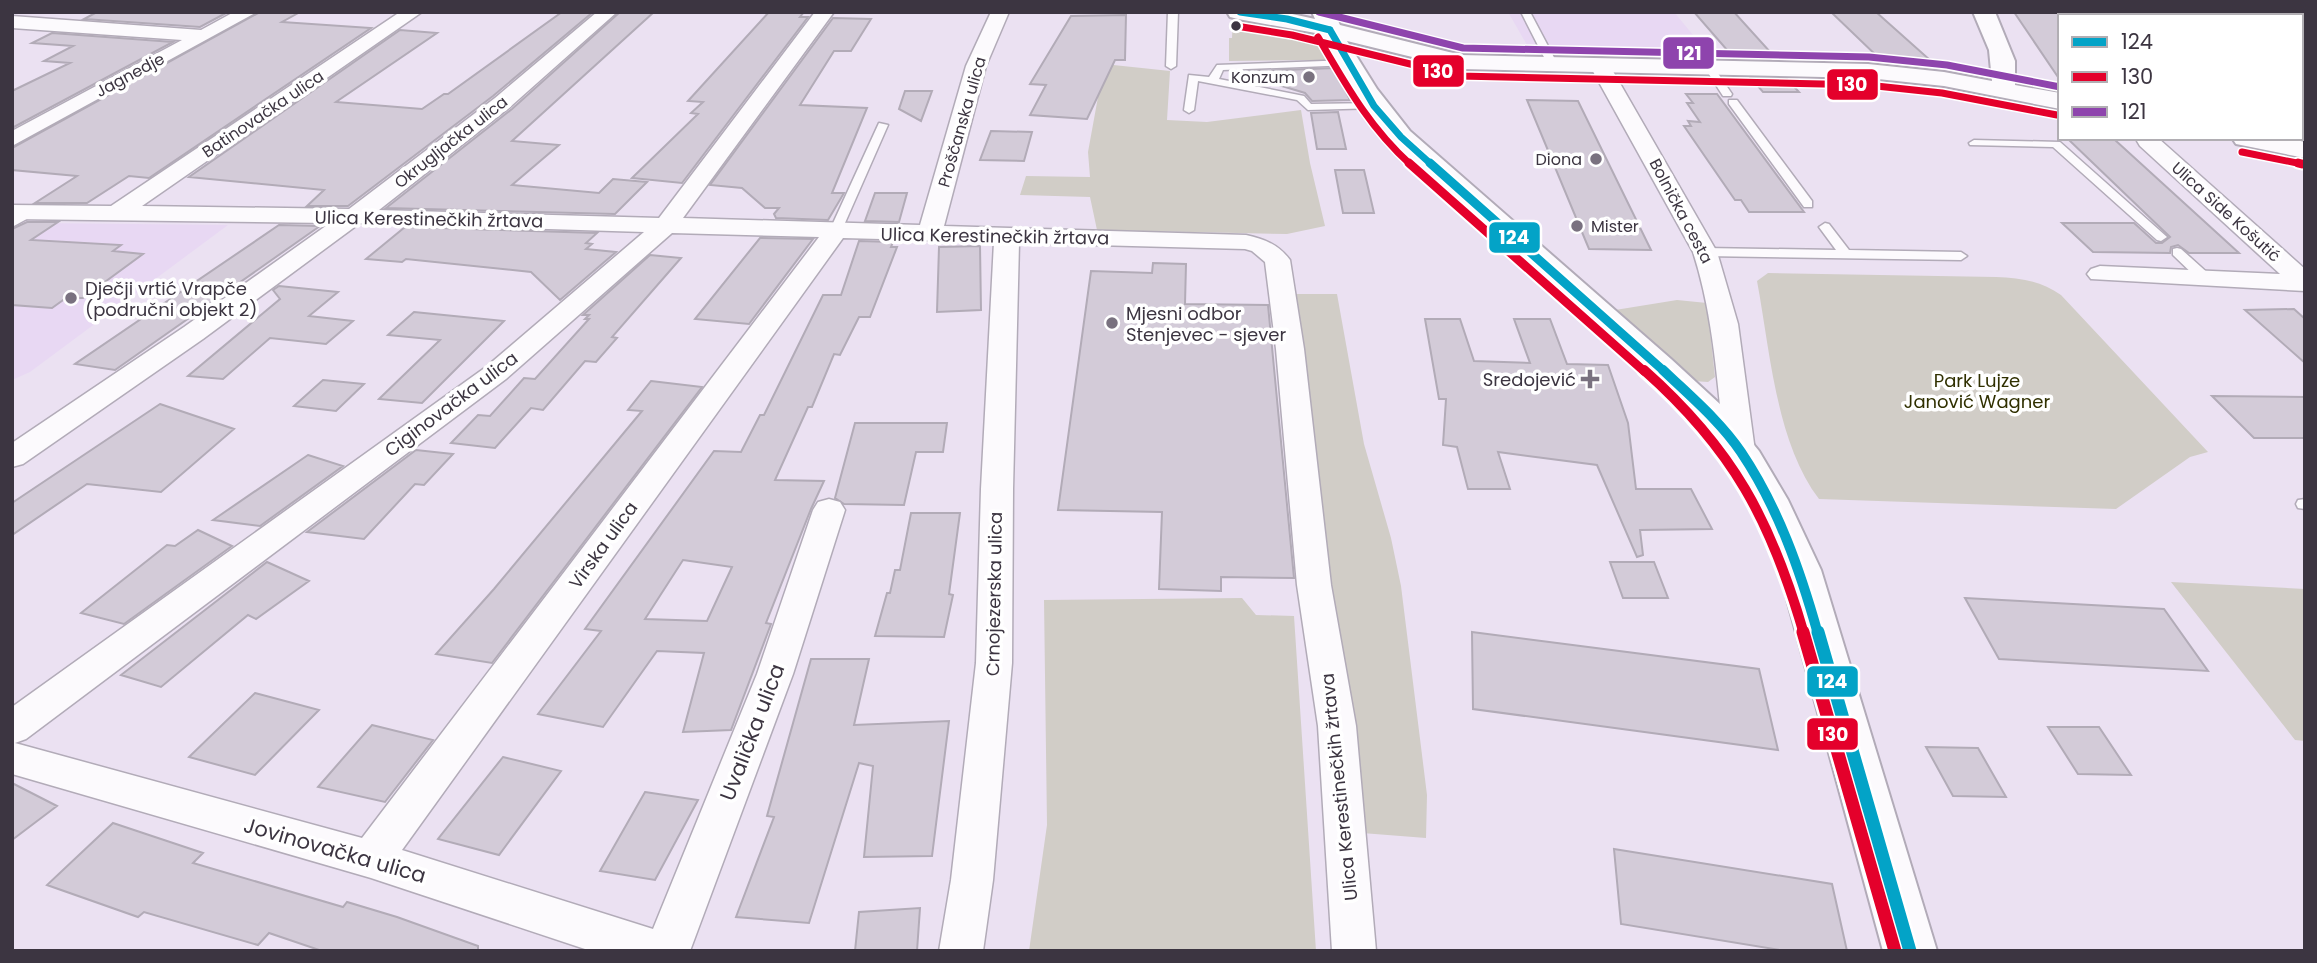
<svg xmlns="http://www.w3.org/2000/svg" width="2317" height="963" viewBox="0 0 2317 963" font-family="Poppins,sans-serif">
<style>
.built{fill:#e8d8f3}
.green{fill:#d1cdc7}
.building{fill:#d3cbd8;stroke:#b2abb7;stroke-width:2;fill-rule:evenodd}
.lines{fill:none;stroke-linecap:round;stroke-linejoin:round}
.lane-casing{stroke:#b2abb8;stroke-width:3}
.street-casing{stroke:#b2abb8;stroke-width:3}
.secondary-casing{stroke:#b2abb8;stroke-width:4}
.lane{fill:#fcfafd;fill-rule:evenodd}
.street{fill:#fcfafd;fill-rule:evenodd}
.secondary{fill:#fcfafd;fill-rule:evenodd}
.bus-1-far3-casing{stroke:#fff;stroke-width:10}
.bus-1-far2-casing{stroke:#fff;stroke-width:13}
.bus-1-far1-casing{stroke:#fff;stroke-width:16}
.bus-1-casing{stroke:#fff;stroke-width:18}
.bus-2-far3-casing{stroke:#fff;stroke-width:10}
.bus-2-far2-casing{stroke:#fff;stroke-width:13}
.bus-2-far1-casing{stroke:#fff;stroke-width:16}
.bus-2-casing{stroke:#fff;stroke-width:18}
.bus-3-casing{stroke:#fff;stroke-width:10}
.bus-1-far3{stroke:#03a3c7;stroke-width:7}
.bus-1-far2{stroke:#03a3c7;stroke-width:9}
.bus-1-far1{stroke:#03a3c7;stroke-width:10}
.bus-1{stroke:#03a3c7;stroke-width:13}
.bus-2-far3{stroke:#e4002b;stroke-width:7}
.bus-2-far2{stroke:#e4002b;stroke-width:9}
.bus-2-far1{stroke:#e4002b;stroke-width:10}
.bus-2{stroke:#e4002b;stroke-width:13}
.bus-3{stroke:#8e44ad;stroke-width:7}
.bus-dot{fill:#3c3541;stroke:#fff;stroke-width:2.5}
.poi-dot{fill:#79717f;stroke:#fff;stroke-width:2.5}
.labels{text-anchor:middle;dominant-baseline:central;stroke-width:7;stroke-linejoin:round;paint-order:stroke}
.far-street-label{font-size:16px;fill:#3c3541;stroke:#fff}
.far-poi-label{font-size:16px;fill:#3c3541;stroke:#fff;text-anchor:end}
.street-label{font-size:18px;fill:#3c3541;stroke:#fff}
.poi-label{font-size:18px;fill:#3c3541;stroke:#fff;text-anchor:start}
.park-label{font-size:18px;fill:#303000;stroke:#fff}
.near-street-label{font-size:21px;fill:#3c3541;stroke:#fff}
.line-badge{stroke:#fff;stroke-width:2.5}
.badge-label{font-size:19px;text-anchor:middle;font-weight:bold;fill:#fff}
</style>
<rect width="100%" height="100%" fill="#ebe1f2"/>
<path class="built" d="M1508 12H1674L1713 59 1534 57Z
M2092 12H2305V141L2297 138H2301V16H2095Z
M12 222 34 223 228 225 30 372 12 380Z"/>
<path class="green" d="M1233 17C1267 23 1307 24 1328 55H1326L1328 60 1229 61V38H1232Z
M1104 64 1170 71 1167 120 1207 122 1301 110 1310 163 1325 226 1287 234 1097 230 1090 197 1020 195 1026 176 1090 177 1088 152Z
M1768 273 1996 277C2021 278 2041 281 2061 295L2208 452 2190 457 2116 509 1819 499C1776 443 1770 350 1757 281Z
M1290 294H1337L1364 444 1391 538 1401 586 1427 795 1426 838 1362 833 1327 598Z
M1677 300 1707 303 1715 377 1708 382 1693 381 1609 311Z
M2171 582 2305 589V741L2295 740Z
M1242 598 1256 615 1294 616 1316 951H1029L1047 825 1044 600Z"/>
<path class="building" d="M97 12H228L200 27 84 19Z
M260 12H300L282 22 371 28 149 178 129 176 87 203H35L77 176 12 170V148Z
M562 12H593L493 96 348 206H307L324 190 189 177 400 30 437 33 336 102 422 109 444 94H448Z
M620 12H654L512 141 559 145 512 185 599 193 613 179 647 182 615 214 386 208 512 109Z
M769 12H804L800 17H808L682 183 632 178 698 114 691 113 703 102 688 101Z
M1694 12H1734L1772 54H1765L1770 59 1734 58Z
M1831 12H1876L1931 61H1882Z
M2014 12H2060V80Z
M1126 15 1125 60H1115L1087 119 1030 115 1046 85 1030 84 1071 16Z
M833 18 871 19 851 51H834L800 105 867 108 832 193H844L828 220 776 218 774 214 779 208H765L742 188 710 185Z
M52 33 173 42 12 128V91L70 63 44 61 73 46 32 43Z
M1335 68 1350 100 1312 101 1305 93 1235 72Z
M1751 78 1787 79 1799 92H1763Z
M905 91H932L921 121 899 109Z
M1686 94H1717L1804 212H1749L1741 200H1735L1684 126H1691L1688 121 1700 122 1687 103H1693Z
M1527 100 1578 101 1651 250 1589 249Z
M1338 112 1346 149H1317L1311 113Z
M991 131 1032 132 1024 161 980 160Z
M2069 140H2115L2239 253H2189L2178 245 2171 247 2170 253 2093 252 2062 223H2134L2156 243H2162L2170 237Z
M1335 170H1364L1374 213H1343Z
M875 193H907L899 222 865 221Z
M27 222H58L31 240 121 245 113 251 143 254 83 298H66L52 308 12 305V229Z
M279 225 320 226 115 370 75 364Z
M405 227 597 233 586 243 592 244 586 249 616 252 560 300 531 272 406 259 402 262 366 259Z
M760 238 813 239 749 324 695 319Z
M859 241 893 242 891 247H897L870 317H859L840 355 834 354 812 407H808L775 480 824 481 811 509 766 623 771 624 731 730 683 732 704 653 657 651 603 727 538 714 601 631 585 629 714 451 741 452 760 415H764L823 295H841ZM683 560 732 567 707 621 645 619Z
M980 246 981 310 937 312 939 247Z
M650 255 681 258 612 337 617 338 596 362 585 361 543 410 531 408 495 448 451 443 478 415 490 416 524 378 535 379 589 319H585L589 315H583Z
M1153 263 1186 264 1185 304 1268 305 1294 578 1221 577V591L1159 589 1162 512 1058 510 1091 271 1152 273Z
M279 286 338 292 309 316 353 321 326 344 270 338 223 379 188 376 280 299 273 290Z
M2294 309 2305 319V363L2245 310Z
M414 312 504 321 422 403 379 399 440 340 388 335Z
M1425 319H1460L1474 361 1530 363 1514 319H1550L1567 364 1608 365 1628 423 1636 489H1691L1712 529 1640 530 1643 555 1637 557 1597 465 1498 452 1510 489H1468L1457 447 1443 445 1446 399H1439Z
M323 380 364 384 336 411 294 406Z
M651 381 702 387 492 663 436 654 494 589 642 411 628 410Z
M2212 396 2305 397V438H2254Z
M160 404 234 429 161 492 87 484 12 535V503Z
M855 423H947L943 452H916L904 505 844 504 835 498Z
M416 450 453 454 424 485 415 484 364 539 307 532Z
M308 455 343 466 260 526 213 520Z
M911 513H960L949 594 953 595 944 637 875 636 887 593H890L895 570H900Z
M198 530 232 546 124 624 81 613 167 545 175 546Z
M267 562 309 581 256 619 248 615 161 687 121 675Z
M1610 562H1654L1668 598H1623Z
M1965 598 2164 609 2208 671 1999 659Z
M1472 632 1759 669 1778 750 1473 709Z
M811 659H869L854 725 949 721 932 856 864 857 873 766 859 763 809 923 736 917 774 817 767 816Z
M255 693 319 710 255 775 189 757Z
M372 725 433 740 385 802 318 787Z
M2048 727H2099L2131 775 2078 774Z
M1926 747 1978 748 2006 797 1953 796Z
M503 757 561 771 499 855 438 839Z
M12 783 57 806 12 840Z
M645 792 698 800 655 880 600 871Z
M113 823 203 853 193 863 343 907 347 902 397 917 478 946V951H322L269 933 258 945 144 912 138 917 47 885Z
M1614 849 1832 884 1847 951H1786L1621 924Z
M920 908 917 951H855L859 912Z"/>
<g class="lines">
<g class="lane-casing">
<path id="lane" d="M1168 12H1178L1176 66 1171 69 1166 66Z
M1521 12H1530L1558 65 1556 67 1548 65Z
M1350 60 1355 63 1353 65 1223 70 1219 79 1304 96 1311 104 1374 103 1378 104V108L1308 110 1297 100 1198 81 1194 110 1189 113 1184 110 1189 75 1209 77 1217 65Z
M1707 66H1713L1732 94 1731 96H1723L1705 68Z
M1729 100H1737L1812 201V207H1804L1729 104Z
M879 123 888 125 841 232 839 235H831L829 232Z
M1974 140 2060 142 2167 237 2161 241 2157 240 2053 147 1970 145 1969 143Z
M30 208 34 209V215L12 227V218Z
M1825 223 1829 224 1849 250 1961 252 1967 256 1961 260 1705 256 1699 252 1705 248 1836 250 1819 227Z
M2177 248 2181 249 2210 275V281H2200L2173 255V249Z
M2305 499V509L2298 508 2296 504 2298 500Z"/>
</g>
<g class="street-casing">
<path id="street" d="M234 12H257L12 146V131L182 40 12 28V16L201 30Z
M400 12H422L142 206 349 209 495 98 597 12H617L510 107 379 210 659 218 815 12H834L683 218 920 225 966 66 991 12H1009L986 66 944 226 1246 235C1264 239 1278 244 1290 260L1304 349 1331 585 1356 726 1376 951H1332L1318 726 1297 585 1276 349 1265 262 1252 251 1245 249 1019 243 1013 489 1012 663 993 880 983 951H939L951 880 976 663 981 489 994 242 843 238 402 850 653 929 757 674 813 510 818 502 829 499 840 502 845 510 793 674 690 951H591L371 878 12 774V707L486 367 644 232 360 223 203 339 23 464 12 467V443L184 327 330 223 12 219V205L111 206ZM672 233 819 237 362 838 15 743 26 739 506 379Z
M1600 60 1610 66 1717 252 1738 324 1755 451 1751 458 1740 461 1729 458 1725 451C1717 384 1714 317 1693 252L1590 66Z
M2139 138H2158L2305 269V291L2091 279 2087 274 2091 269 2100 266 2280 274 2140 146 2137 141Z"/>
</g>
<g class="secondary-casing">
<path id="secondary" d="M1227 12H1283L1315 19 1312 12H1334L1340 25 1461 55 1868 64 1944 72 1992 81 1989 50 1973 12H1995L2015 61V85L2060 93V109L1944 86 1868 78 1461 69 1347 41 1377 89 1410 131 1671 359 1721 405 1759 451 1788 500 1821 570 1937 951H1883L1779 570 1748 500 1724 456 1695 421 1647 373 1392 143 1355 94 1321 34 1238 19 1230 17Z
M2232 138H2286L2305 142V158L2236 144Z"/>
</g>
<use href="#lane" class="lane"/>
<use href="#street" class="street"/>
<use href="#secondary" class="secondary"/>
<g class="bus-1-far3-casing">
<path id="bus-1-far3" d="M1240 12 1287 19 1330 30
M1330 30 1374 106 1401 137 1432 165"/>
</g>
<g class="bus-1-far2-casing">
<path id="bus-1-far2" d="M1430 163 1665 372"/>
</g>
<g class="bus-1-far1-casing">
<path id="bus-1-far1" d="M1663 370C1690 396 1720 421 1741 452 1778 507 1800 570 1818 634"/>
</g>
<g class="bus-1-casing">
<path id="bus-1" d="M1818 632 1910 951"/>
</g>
<g class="bus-2-far3-casing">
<path id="bus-2-far3" d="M1236 26 1292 35 1459 76 1867 85 1942 93 2057 115
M1318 37C1346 85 1369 127 1411 165
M2242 152 2302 164"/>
</g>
<g class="bus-2-far2-casing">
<path id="bus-2-far2" d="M1409 163 1645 372
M2298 163 2302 164"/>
</g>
<g class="bus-2-far1-casing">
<path id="bus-2-far1" d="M1644 370C1733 449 1771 520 1804 634"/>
</g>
<g class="bus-2-casing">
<path id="bus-2" d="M1803 632 1895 951"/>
</g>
<g class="bus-3-casing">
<path id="bus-3" d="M1319 12 1463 48 1869 57 1947 65 2060 87"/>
</g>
<use href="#bus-1-far3" class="bus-1-far3"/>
<use href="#bus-1-far2" class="bus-1-far2"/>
<use href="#bus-1-far1" class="bus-1-far1"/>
<use href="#bus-1" class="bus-1"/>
<use href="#bus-2-far3" class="bus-2-far3"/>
<use href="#bus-2-far2" class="bus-2-far2"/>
<use href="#bus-2-far1" class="bus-2-far1"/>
<use href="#bus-2" class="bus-2"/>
<use href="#bus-3" class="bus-3"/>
</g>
<circle class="bus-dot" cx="1236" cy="26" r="6"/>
<g class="poi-dot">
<circle cx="1309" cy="77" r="7"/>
<circle cx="1596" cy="159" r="7"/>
<circle cx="1577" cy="226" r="7"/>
<circle cx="71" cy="298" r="7"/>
<circle cx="1112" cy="323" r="7"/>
<path d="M1586.5 368.5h7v7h7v7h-7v7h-7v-7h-7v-7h7z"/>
</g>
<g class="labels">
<g class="far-street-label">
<text transform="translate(130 75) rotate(-28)">Jagnedje</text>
<text transform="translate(263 114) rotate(-34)">Batinovačka ulica</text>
<text transform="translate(962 122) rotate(-74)">Proščanska ulica</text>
<text transform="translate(451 142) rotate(-38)">Okrugljačka ulica</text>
<text transform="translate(1681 211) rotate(62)">Bolnička cesta</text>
<text transform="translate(2226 212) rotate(42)">Ulica Side Košutić</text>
</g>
<g class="far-poi-label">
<text x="1295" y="77">Konzum</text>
<text x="1582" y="159">Diona</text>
<text x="1591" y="226" text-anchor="start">Mister</text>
</g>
<g class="street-label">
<text transform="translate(429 219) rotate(1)">Ulica Kerestinečkih žrtava</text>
<text transform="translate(995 236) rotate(1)">Ulica Kerestinečkih žrtava</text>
<text transform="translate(451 404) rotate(-37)">Ciginovačka ulica</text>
<text transform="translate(603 545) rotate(-54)">Virska ulica</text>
<text transform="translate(994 594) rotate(-89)">Crnojezerska ulica</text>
<text transform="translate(1339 787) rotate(-96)">Ulica Kerestinečkih žrtava</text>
</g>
<g class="poi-label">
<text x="85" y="288">Dječji vrtić Vrapče<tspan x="85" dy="21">(područni objekt 2)</tspan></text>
<text x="1126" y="313">Mjesni odbor<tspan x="1126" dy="21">Stenjevec - sjever</tspan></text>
<text x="1576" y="379" text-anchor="end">Sredojević</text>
</g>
<g class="park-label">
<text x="1977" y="380">Park Lujze<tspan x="1977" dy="21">Janović Wagner</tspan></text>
</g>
<g class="near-street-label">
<text transform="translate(752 732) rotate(-69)">Uvalička ulica</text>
<text transform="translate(335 850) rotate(16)">Jovinovačka ulica</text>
</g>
</g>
<g class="line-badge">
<rect x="1662" y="36" width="53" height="34" rx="7" fill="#8e44ad"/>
<rect x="1412" y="54" width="53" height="34" rx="7" fill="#e4002b"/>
<rect x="1826" y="68" width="53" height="33" rx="7" fill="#e4002b"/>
<rect x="1488" y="221" width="53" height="33" rx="7" fill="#03a3c7"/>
<rect x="1806" y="665" width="53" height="33" rx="7" fill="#03a3c7"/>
<rect x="1806" y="717" width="53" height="34" rx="7" fill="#e4002b"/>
</g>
<g class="badge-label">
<text x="1689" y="60">121</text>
<text x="1438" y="78">130</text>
<text x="1852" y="91">130</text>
<text x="1514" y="244">124</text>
<text x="1832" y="688">124</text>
<text x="1833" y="741">130</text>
</g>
<rect width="2317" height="963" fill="none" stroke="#3c3541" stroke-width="28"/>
<rect x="2058" y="14" width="245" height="126" fill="#ffffff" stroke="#b1aeb3" stroke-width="2"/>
<rect x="2072" y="37" width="35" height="10" fill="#03a3c7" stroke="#b1aeb3" stroke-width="2"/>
<text x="2121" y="49" font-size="21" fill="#3c3541">124</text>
<rect x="2072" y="72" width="35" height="10" fill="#e4002b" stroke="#b1aeb3" stroke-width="2"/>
<text x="2121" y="84" font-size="21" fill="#3c3541">130</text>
<rect x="2072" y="107" width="35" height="10" fill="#8e44ad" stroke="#b1aeb3" stroke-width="2"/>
<text x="2121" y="119" font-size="21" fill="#3c3541">121</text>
</svg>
